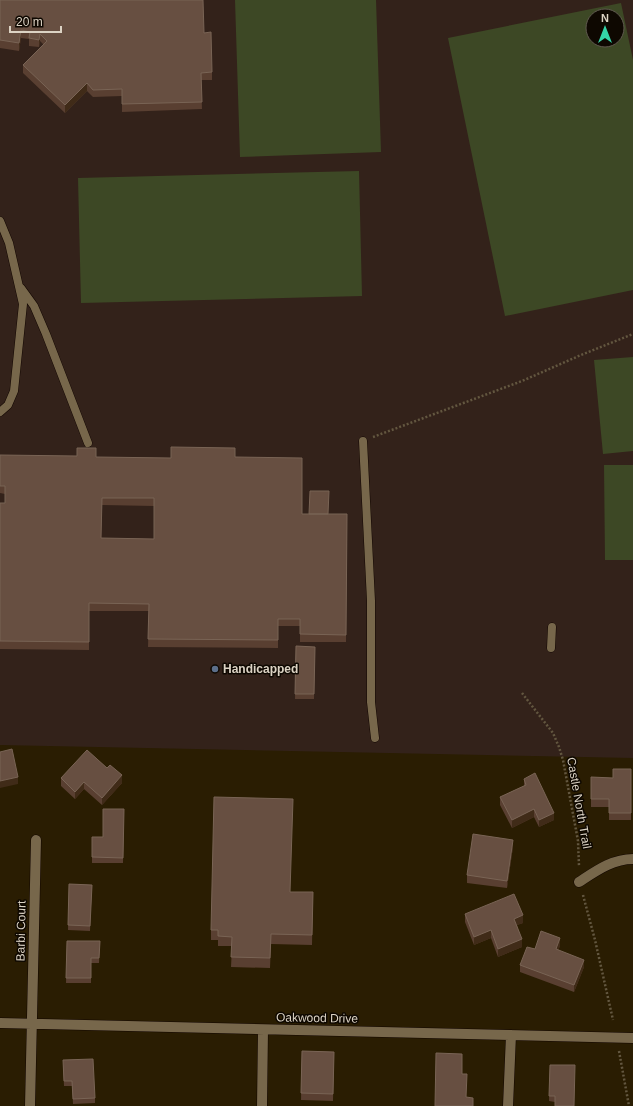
<svg xmlns="http://www.w3.org/2000/svg" width="633" height="1106" viewBox="0 0 633 1106" font-family="Helvetica,sans-serif">
<style>
.education{fill:#33221a;fill-rule:evenodd}
.green{fill:#3d4825;fill-rule:evenodd}
.lines{fill:none;stroke-linecap:round;stroke-linejoin:round}
.service-casing{stroke:#120600;stroke-width:9}
.minor-casing{stroke:#120600;stroke-width:11}
.path{stroke:#635740;stroke-width:2.5;stroke-dasharray:2 2;stroke-linecap:butt}
.service{stroke:#77674b;stroke-width:8}
.minor{stroke:#77674b;stroke-width:10}
.wall{fill:#593f31;fill-rule:evenodd}
.shaded-wall{fill:#402b18}
.building{fill:#674f41;stroke:#796455;fill-rule:evenodd}
.service-dot{fill:#5c6f8a;stroke:#0e0801;stroke-width:1.5}
.labels{text-anchor:middle;dominant-baseline:central;stroke-width:3;stroke-linejoin:round;paint-order:stroke}
.poi-label{font-size:12px;font-weight:bold;fill:#dcd3c4;stroke:#0e0801;text-anchor:start}
.street-label{font-size:12px;fill:#dcd3c4;stroke:#0e0801}
</style>
<rect width="100%" height="100%" fill="#2a1d02"/>
<path class="education" d="M0 0H633V758L0 745ZM593 16H617V40H593Z"/>
<path class="green" d="M235 0H376L381 152 240 157Z
M621 3 633 60V290L505 316 448 38ZM593 16H617V40H593Z
M359 171 362 296 81 303 78 178Z
M633 357V451L603 454 594 360Z
M604 465H633V560H605Z"/>
<g class="lines">
<g class="service-casing">
<path id="service" d="M0 221 9 243 23 304 14 391 8 405 0 412
M21 288 34 306 46 334 88 443
M363 441 371 601V702L375 738
M551 648 552 627"/>
</g>
<g class="minor-casing">
<path id="minor" d="M579 882C596 871 612 859 633 859
M0 1023 633 1038
M30 1106 36 840
M262 1106 263 1030
M508 1106 511 1035"/>
</g>
<path class="path" d="M373 437 522 381 581 355 633 334
M522 693 553 733 559 747 563 760 578 841 579 866
M583 895 595 940 613 1020
M619 1051 629 1106"/>
<use href="#service" class="service"/>
<use href="#minor" class="minor"/>
</g>
<path class="wall" d="M0 0 204 33 212 72V80H201L202 109 122 112V96L93 97 87 91 65 113 23 73V65L44 45 40 41 39 47 29 46V39L21 38 19 51 0 48Z
M0 455 96 457 171 458 235 457 302 514H347L346 642H300V626H278V648L148 647 149 611H89V650L0 649V503H5V494L0 493ZM102 505 154 506V539L101 538Z
M296 646 315 647 314 699H295Z
M631 769V820H609V807H591V777L613 778Z
M61 778 122 783 102 805 84 789 75 799 61 786Z
M524 779 554 820 539 827 534 817 512 828 500 805V797L524 786Z
M124 809 123 863H92V837H103Z
M513 847 507 888 467 883V875Z
M69 884 92 885 90 931 68 930Z
M291 892H313L312 945 271 944 270 968 231 967 232 946H218V940H211V930Z
M465 914 523 923 517 925 522 947 498 957 491 938 474 945 465 922Z
M67 941H100L99 963H91V983H66Z
M560 946 558 950 584 967 574 992 520 972V965L535 949Z
M302 1051 334 1052 333 1101 301 1100Z
M63 1065 95 1098V1103L73 1104 72 1086H64Z
M550 1065H575L555 1102 549 1101Z"/>
<path class="shaded-wall" d="M21 30V38L19 51V43Z
M40 34V41L39 47V40Z
M87 83V91L65 113V105Z
M122 775V783L102 805V798Z
M18 777V784L0 788V781Z
M84 782V789L75 799V792Z
M534 809V817L512 828V820Z
M554 813V820L539 827V820Z
M513 840V847L507 888V881Z
M523 915V923L514 926V919Z
M491 930V938L474 945V937Z
M560 938V946L556 957V949Z
M522 939V947L498 957V949Z
M584 960V967L574 992V985Z"/>
<path class="building" d="M0 0H203L204 33 211 32 212 72 201 73 202 102 122 104V89L93 90 87 83 65 105 23 65 47 41 40 34 39 40 29 38 30 32 21 30 19 43 0 40Z
M171 447 235 448V457L302 458V514H347L346 635 300 634V619H278V640L148 639 149 604 89 603V642L0 641V503H5V486H0V455L77 456V448H96V457L171 458ZM102 498H154V539L101 538Z
M310 491H329L328 514H309Z
M296 646 315 647 314 694H295Z
M12 749 18 777 0 781V752Z
M87 750 107 768 110 765 122 775 102 798 84 782 75 792 61 778Z
M613 769H631V813H609V799H591V777L613 778Z
M535 773 554 813 539 820 534 809 512 820 500 797 526 785 524 779Z
M214 797 293 799 290 892H313L312 935 271 934 270 958 231 957 232 937 218 936V930H211Z
M103 809H124L123 858 92 857V837H103Z
M473 834 513 840 507 881 467 875Z
M69 884 92 885 90 926 68 925Z
M514 894 523 915 514 919 522 939 498 949 491 930 474 937 465 914Z
M541 931 560 938 556 949 584 960 574 985 520 965 527 947 535 949Z
M67 941H100L99 958H91V978H66Z
M302 1051 334 1052 333 1094 301 1093Z
M436 1053 462 1054V1074H467L466 1097 473 1098V1106H435Z
M93 1059 95 1098 73 1099 72 1081H64L63 1060Z
M550 1065H575L574 1106H555V1096H549Z"/>
<circle class="service-dot" cx="215" cy="669" r="4"/>
<g class="labels">
<g class="poi-label">
<text x="223" y="669">Handicapped</text>
</g>
<g class="street-label">
<text transform="translate(579 803) rotate(80)">Castle North Trail</text>
<text transform="translate(21 931) rotate(-89)">Barbi Court</text>
<text transform="translate(317 1018) rotate(1)">Oakwood Drive</text>
</g>
</g>
<g transform="translate(605 28)"><circle r="19" fill="#0e0801" stroke="#60594f"/>
<path d="M0-3L7 15L0 10L-7 15Z" fill="#34d4a8"/>
<text y="-6" font-size="11" font-weight="bold" text-anchor="middle" fill="#dcd3c4">N</text>
</g>
<path d="M10 26v6h51v-6" fill="none" stroke="#dcd3c4" stroke-width="2"/>
<text x="16" y="26" font-size="12" fill="#dcd3c4" stroke="#0e0801" stroke-width="3" paint-order="stroke">20 m</text>
</svg>
